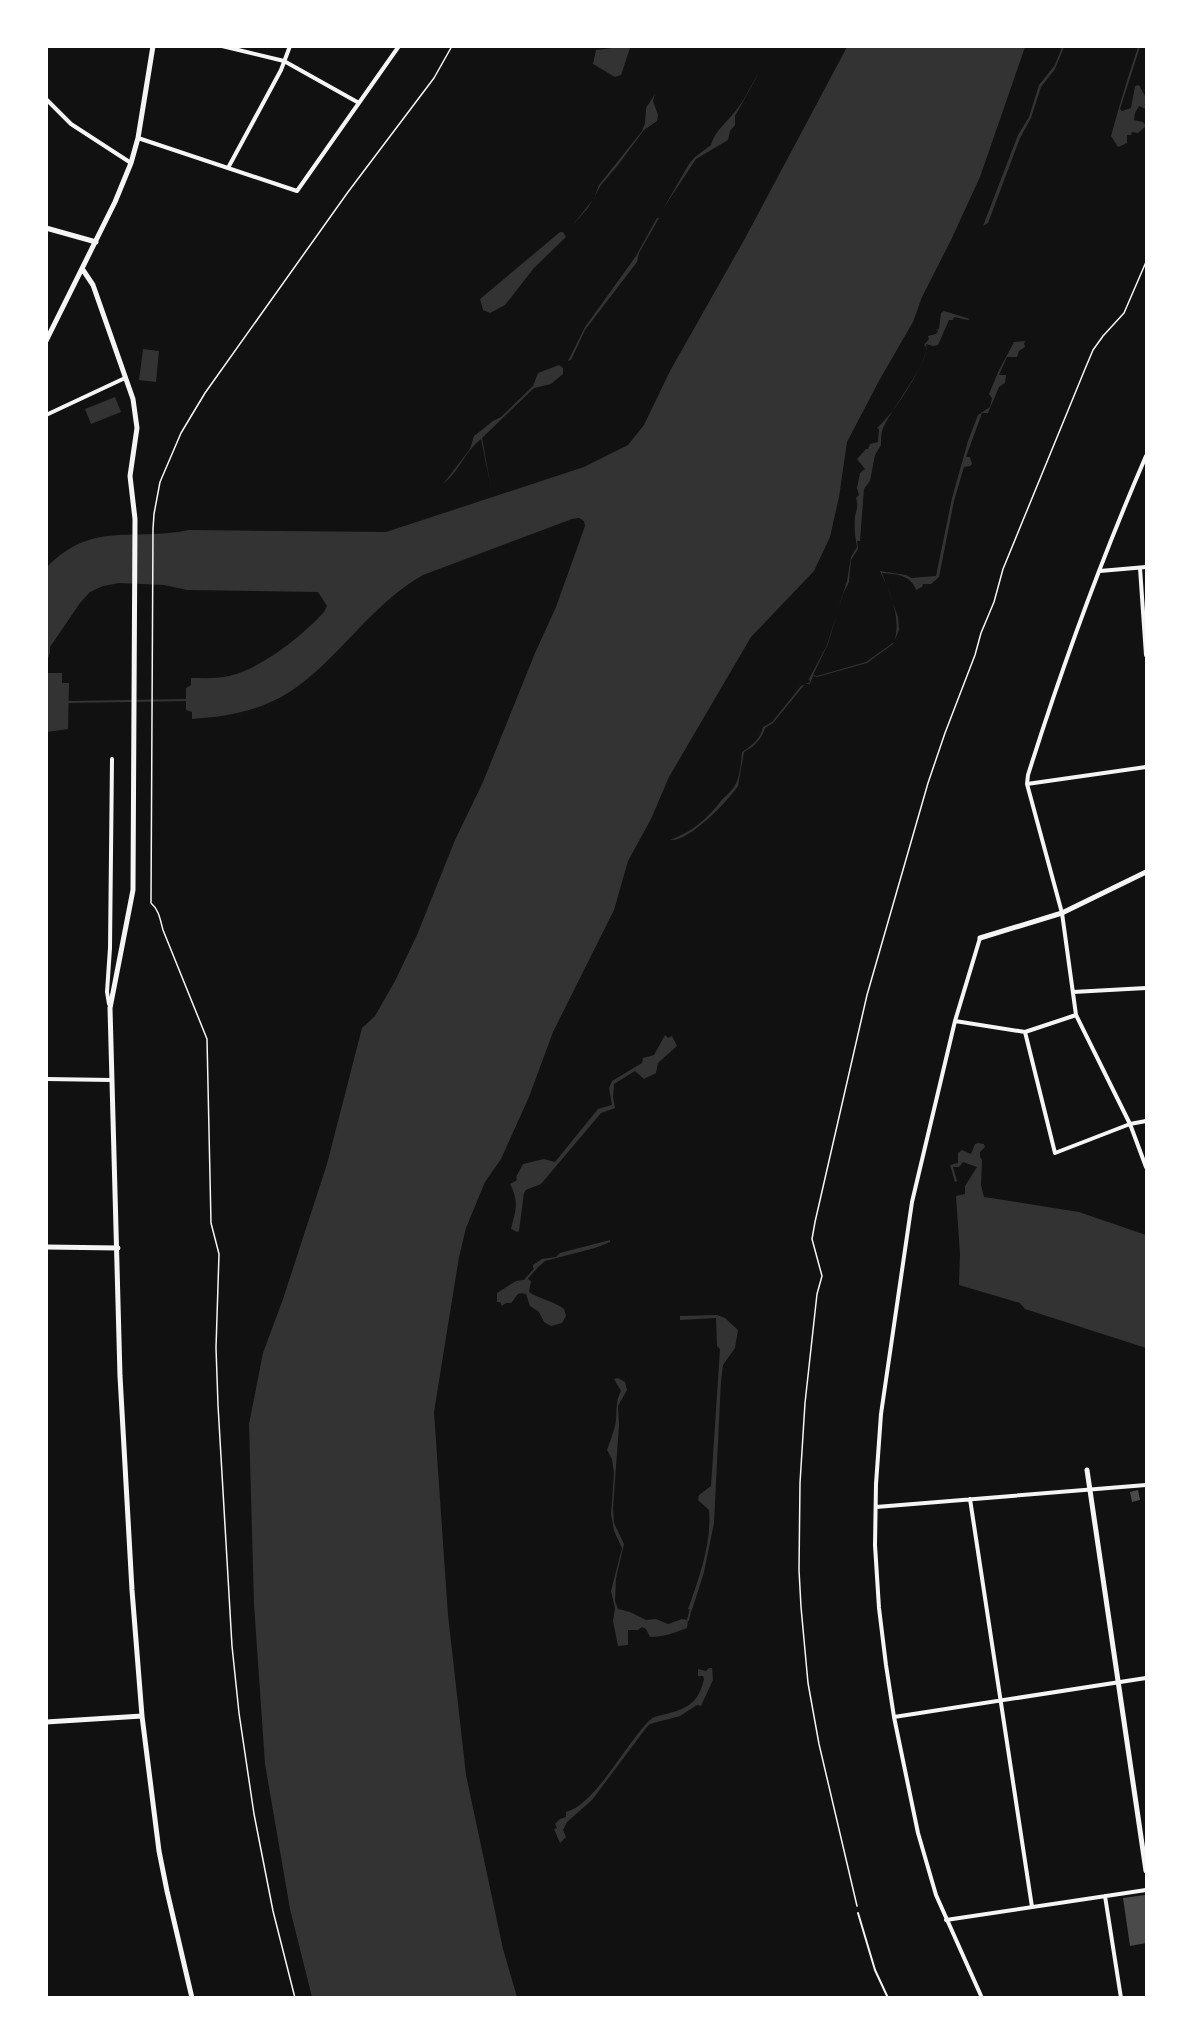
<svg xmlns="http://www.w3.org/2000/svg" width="1193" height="2044" viewBox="0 0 1193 2044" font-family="Lora,serif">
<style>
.water{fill:#333}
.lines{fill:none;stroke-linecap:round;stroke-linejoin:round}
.stream{stroke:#333;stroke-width:2}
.building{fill:#4a4a4a}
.path{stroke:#f5f5f5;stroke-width:1.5}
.service{stroke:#f5f5f5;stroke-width:2}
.minor{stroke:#f5f5f5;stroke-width:4}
.tertiary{stroke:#f5f5f5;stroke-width:5}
</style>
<rect width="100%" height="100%" fill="#111"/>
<path class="water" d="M847 47H1025L980 177 951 240 922 297 913 322 880 379 847 442 839 497 830 537 814 571 751 637 669 777 651 819 628 861 614 910 553 1032 529 1097 501 1159 485 1182 466 1228 459 1257 434 1412 448 1615 466 1775 503 1949 517 1997H312L290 1909 265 1764 254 1604 249 1424 263 1353 283 1299 327 1164 362 1028 375 1016 395 981 417 935 455 840 483 782 535 653 556 607 585 526 584 521 579 518 572 519 423 575C400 588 382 605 363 624 342 646 314 677 288 693 259 711 225 717 192 719V712L186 710V688L191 685V678C204 678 217 679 229 676 262 668 301 637 324 612L327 606 318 592 187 590 164 585 119 583 103 586 90 592 80 603 50 647V653L47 661V567C93 520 132 542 189 530L386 532 584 467 628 445 644 425 670 371 743 242Z
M1062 47H1064L1055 69 1041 87 1031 118 1020 138 988 223 983 226 1018 135 1029 117 1039 85 1055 65Z
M1138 47H1140L1120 109 1122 111 1131 108 1135 86 1139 85 1146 98V109L1139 106 1135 113 1134 120 1143 122 1146 126 1138 133 1132 132 1131 135H1127V143L1118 147 1111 136C1119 106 1128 77 1138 47Z
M630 48 621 75 615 77 593 64 596 50 622 47Z
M759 73 735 116V125L730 131 728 140 696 159 663 209 689 164 695 157 711 145C715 131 724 125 733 114 744 102 750 86 759 73Z
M655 94 653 101 658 115 657 121 644 130 618 165 601 185 588 208 572 226 594 198 599 185 642 131 645 123 646 108Z
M657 218H659L639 253 637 262 585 330 571 360 568 361 585 327 636 256Z
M560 232H563L566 237 534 268 505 305 490 313 483 310 480 299Z
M944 311 970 319 968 320 954 317 953 320H949L938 345 933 346 926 344C932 360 888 412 882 431 881 436 881 441 881 445L875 455 870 481 864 489 860 541H857L858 549 851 560 849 582 842 596 828 644 813 675 817 676 866 662 894 642C902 618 890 593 880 571L906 575 911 578 936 576 952 498 968 441 978 415 990 407 992 398 989 394 999 370 1014 342 1026 341 1024 343 1025 347 1019 351 1017 357H1007L999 375H1006L1005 383 999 387 988 413H982L966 457H970L972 464 970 466 964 467 954 501 939 577 931 584H923L922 587 916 590C911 575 896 574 882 573L898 617 899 630 893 644 867 663 817 677 813 676 810 684H805L773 723 765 728C762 739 754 747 744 752L738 786C727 802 689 842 670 840 692 832 707 819 721 801 725 796 730 793 734 787 740 778 741 763 742 752 752 746 761 738 763 727L772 722 801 686 810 682 809 679 827 645 847 581 851 557 857 547C855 537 854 527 855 517 856 510 859 507 856 498L859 495 857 488 860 473 865 469 857 459 866 449H868L870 444 878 442 879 429 877 428C895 412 921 372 927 348L924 345 929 339 928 336 936 334 938 331 936 330 939 329 941 313Z
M143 349 159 351 156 382 139 380Z
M559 365 563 368V374L551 384 534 388 482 438 491 488 481 439C465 451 459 472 443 484L470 449 474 436 493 421 501 417 533 386 538 373Z
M115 397 121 412 91 424 85 409Z
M47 673H62V683H69L68 729 47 732Z
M665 1035 668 1038 672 1036 677 1046 658 1063 656 1073 644 1079 635 1071 614 1084 613 1097 615 1108 601 1113 541 1184 526 1190 524 1193 519 1231 517 1232 511 1229C515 1212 520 1203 510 1184L517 1180 516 1177 523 1164 544 1159 555 1162 598 1109 612 1105 609 1088 612 1081 642 1063 643 1058 654 1055Z
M978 1143 984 1144 985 1147 980 1152V1157L982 1160 981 1185 984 1197 1079 1212 1146 1235V1348L1025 1309 1020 1303 959 1285 960 1254 956 1196 965 1194V1186L977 1167 963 1162 959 1167H953L957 1181 955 1182 950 1165 958 1163V1153L962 1150 971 1154 975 1144Z
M610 1240V1242L595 1248 545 1261 536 1269 533 1268V1265L542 1259 556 1257 560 1253Z
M528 1279 531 1281 529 1292C539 1299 554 1301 564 1309L566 1316 562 1323 551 1326 544 1322 539 1312 530 1306 526 1294C516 1291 517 1297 511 1303H506L502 1306 500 1302H497V1293L516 1281Z
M717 1315 725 1318 738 1330 735 1348 723 1365 721 1381 714 1523 704 1572 692 1610 688 1609C699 1579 712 1542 709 1510L698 1500 699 1495 711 1486 720 1349 717 1346 716 1318 680 1320V1316Z
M618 1378 625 1382 627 1390 618 1406 619 1425 613 1508 614 1523 624 1544 616 1578 615 1601 618 1609 630 1612 646 1620 656 1619 668 1624 682 1619 688 1620 687 1628C674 1633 663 1637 650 1637L646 1629 642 1627 638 1630H628V1645L618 1646 613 1621 615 1608 611 1591 622 1548 614 1531 611 1514 614 1473 612 1459 607 1450C610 1441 613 1434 615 1426 618 1414 614 1403 621 1391L614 1379Z
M709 1668H712L713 1680 701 1706 697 1705 680 1716 650 1724 646 1728 592 1800 567 1822 563 1830 566 1837 560 1843 554 1829 557 1828 555 1824 560 1819 566 1817V1812C595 1805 626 1743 650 1720 653 1717 657 1716 662 1715 686 1709 698 1705 704 1679L703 1676H698V1669L706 1671Z"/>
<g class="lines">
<path class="stream" d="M67 702 188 700
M526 1279 536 1268
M688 1620 691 1608"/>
</g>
<path class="building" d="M1138 1490 1140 1500 1132 1502 1130 1492Z
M1145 1895 1146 1943 1130 1946 1123 1898Z"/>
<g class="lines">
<path class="path" d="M857 1906 819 1744 808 1683 801 1607 799 1570 800 1483 805 1403 817 1294 822 1276 812 1239 815 1222 867 995 928 783 945 733 975 655 981 633 994 602 1003 569 1085 369 1093 350 1103 336 1124 313 1146 262
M295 1998 273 1911 254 1814 239 1713 232 1646 218 1405 216 1348 219 1254 211 1223 207 1039 163 930C160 919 159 910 151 903L153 529 154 514 160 482 181 433 205 393 348 192 434 78 452 46"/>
<path class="service" d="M858 1913 875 1970 888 1998"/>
<path class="minor" d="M222 46 284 61 359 103
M46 99 71 124 131 163
M138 138 297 191 399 46
M228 168 281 70 290 46
M46 415 125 378
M1146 456C1101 560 1062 667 1028 775L1027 784 1062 913 1076 1015 1130 1124 1146 1167
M1140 568 1146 655
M1100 571 1146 567
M1027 784 1146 767
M980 938 955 1021 912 1202 881 1414 876 1484 875 1545 879 1608 886 1665 894 1717 918 1833 936 1895 982 1998
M1073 992 1146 988
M109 1004 107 992 110 948 112 759
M955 1021 1025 1032 1076 1015
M1025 1032 1055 1153 1130 1124 1146 1121
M46 1079 111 1080
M970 1499 1032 1907
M876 1507 1146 1485
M894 1717 1146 1678
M1105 1896 1121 1998
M946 1920 1146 1890"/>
<path class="tertiary" d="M46 228 96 242
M83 270 93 285 133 399 137 428 130 476 135 519 133 890 110 1008 120 1376 132 1590 142 1716 159 1851 167 1891 192 1998
M46 341 115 202 131 163 138 138 153 46
M980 938 1062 913 1146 872
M46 1247 118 1248
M1087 1470 1146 1871
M46 1722 142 1716"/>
</g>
<rect width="1193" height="2044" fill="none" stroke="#ffffff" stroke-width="96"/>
</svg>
